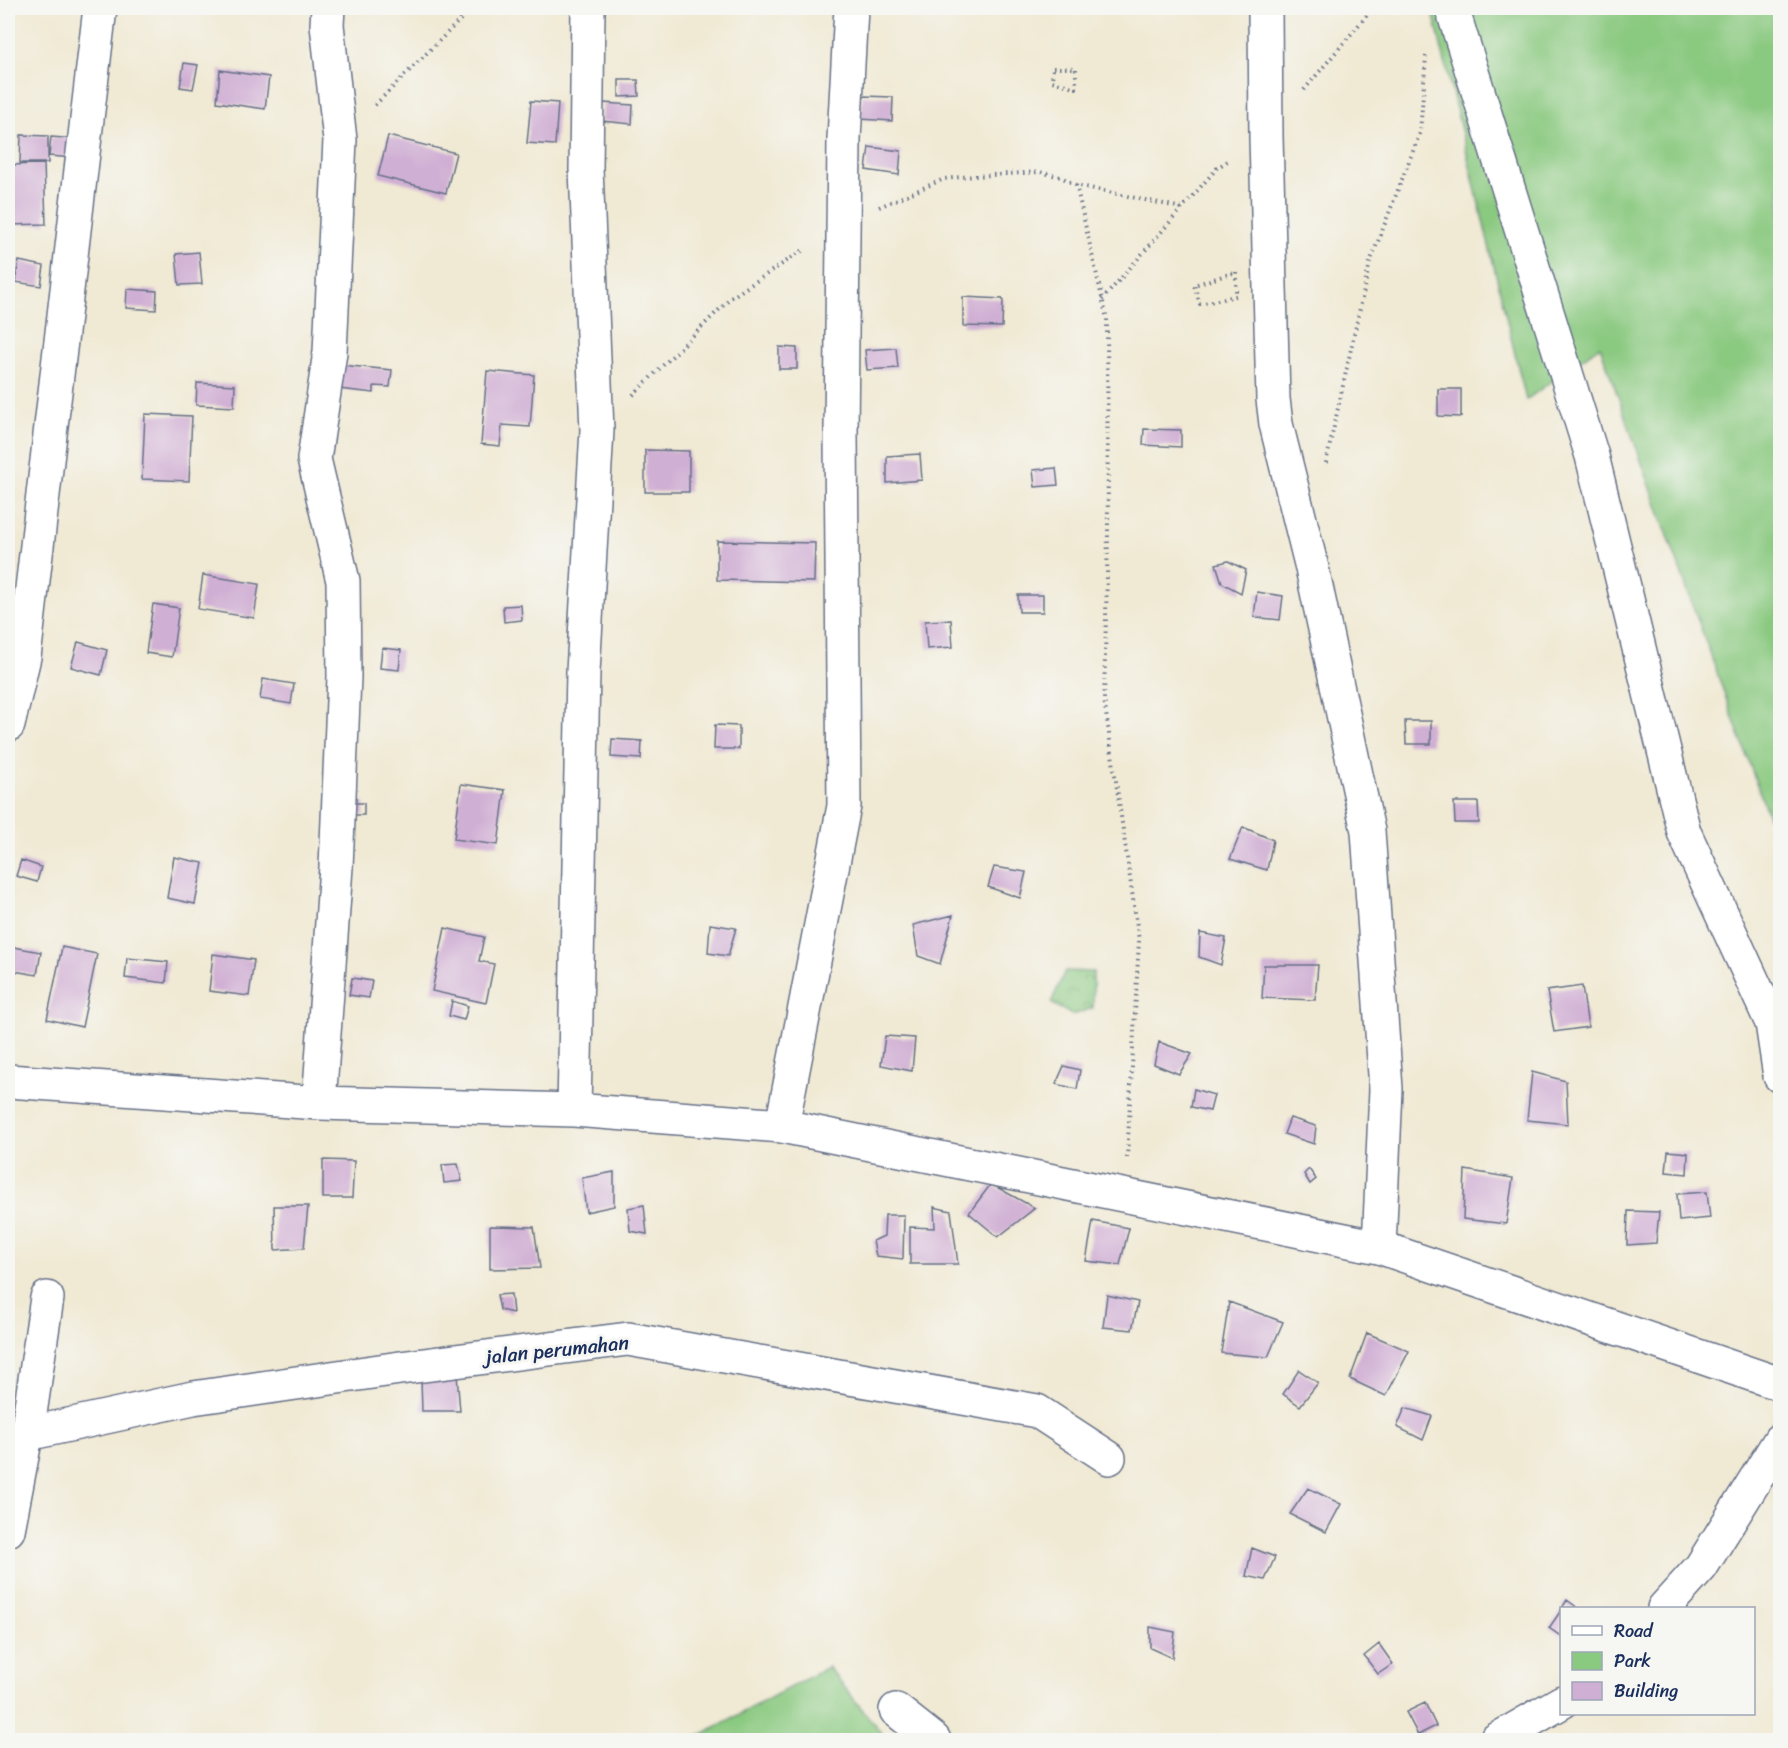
<svg xmlns="http://www.w3.org/2000/svg" width="1788" height="1748" viewBox="0 0 1788 1748" font-family="Sriracha,sans-serif">
<style>
.green{fill:#8ac980;stroke:#527c6f;stroke-width:1.5}
.park{fill:url(#park-crowns);stroke:#527c6f;stroke-width:1.5}
.building{fill:#d0afd4}
.lines{fill:none;stroke-linecap:round;stroke-linejoin:round}
.minor-casing{stroke:#667087;stroke-width:36}
.path{stroke:#667087;stroke-width:4;stroke-dasharray:1.5 4.5;stroke-linecap:butt}
.minor{stroke:#fff;stroke-width:33}
.labels{text-anchor:middle;dominant-baseline:central;stroke-width:6;stroke-linejoin:round;paint-order:stroke}
.street-label{font-size:20px;fill:#1b2f5e;stroke:#f6f6f2}
</style>
<defs>
<pattern id="park-crowns" width="20" height="18" patternUnits="userSpaceOnUse" patternTransform="scale(1.5)"><rect width="20" height="18" fill="#8ac980"/><path d="M2 6a3 3 0 1 1 6 0M12 15a3 3 0 1 1 6 0" fill="none" stroke="#70a46c"/></pattern>
</defs>
<rect width="100%" height="100%" fill="#f6f6f2"/>
<filter id="ink" filterUnits="userSpaceOnUse"><feTurbulence type="fractalNoise" baseFrequency=".0167" numOctaves="2"/><feDisplacementMap in="SourceGraphic" scale="12" xChannelSelector="R" yChannelSelector="G"/><feConvolveMatrix kernelMatrix="1 2 1 2 8 2 1 2 1" color-interpolation-filters="sRGB"/></filter>
<filter id="wash" filterUnits="userSpaceOnUse"><feTurbulence type="fractalNoise" baseFrequency=".008" numOctaves="4" result="noise"/><feDisplacementMap in="SourceGraphic" scale="24" xChannelSelector="R" yChannelSelector="G"/><feGaussianBlur stdDeviation="1.35" result="paint"/><feColorMatrix in="noise" values="0 0 0 0 0 0 0 0 0 0 0 0 0 0 0 0 0 1.4 0 .05"/><feComposite in="paint" operator="in"/></filter>
<g filter="url(#wash)">
<rect width="100%" height="100%" fill="#f0e9d3"/>
<path class="green" d="M1432 8H1780V849L1600 346 1526 400Z
M828 1667 887 1740H691Z"/>
<path class="park" d="M1065 971 1093 972V1008L1072 1015 1051 1003Z"/>
<g id="blocks">
<path class="building" d="M215 8H243V12L215 9Z
M184 63 198 65 193 89 180 87Z
M220 70 269 77 265 109 217 102Z
M619 80H638L639 96 619 97Z
M862 96 893 97 892 121 861 119Z
M531 101 558 103 555 145 527 143Z
M603 103 633 105 632 124 602 121Z
M21 135 48 136V163H20Z
M388 136 456 153 446 193 378 176Z
M51 137 76 139 75 158 49 156Z
M869 147 901 151 899 175 866 170Z
M44 164 46 224 8 225V165Z
M199 252 202 284 179 285 176 254Z
M19 261 44 266 41 286 15 282Z
M127 289 157 291 156 310 126 308Z
M963 297 1003 299 1002 327 963 326Z
M779 347 797 348V369H779Z
M896 348 898 368 867 370 865 350Z
M340 365 392 370 390 387 374 386V393L339 389Z
M487 371 534 375 530 427 502 425 500 446 481 444Z
M197 383 235 385 234 407 196 405Z
M1438 389H1461V417L1438 416Z
M145 414 192 416 189 481 142 479Z
M1144 429 1181 430V447L1143 445Z
M645 450 689 451V492H645Z
M920 454 922 480 887 483V456Z
M1056 468 1058 485 1035 487 1033 470Z
M8 533H11L9 548H8Z
M717 541 815 543 814 582 717 580Z
M1228 561 1246 570 1241 593 1222 583 1216 564Z
M203 575 259 584 254 618 198 609Z
M1257 592 1283 596 1280 620 1254 617Z
M1018 595H1043V612H1019Z
M153 604 179 608 172 657 146 653Z
M521 605 522 620 504 622 503 606Z
M951 620 953 647 927 649 925 621Z
M78 642 107 650 101 675 71 667Z
M382 648 401 650 399 670 380 668Z
M263 679 294 684 291 704 260 699Z
M1405 721H1431V744H1406Z
M715 725 739 726V749H714Z
M612 739 642 741 641 759 611 757Z
M461 784 505 790 498 845 454 839Z
M1454 802H1478L1479 823H1455Z
M345 803H364V815H345Z
M1243 827 1273 840 1267 870 1230 859Z
M174 857 203 863 195 904 167 898Z
M21 860 41 867 37 882 16 876Z
M994 867 1026 872 1020 898 988 887Z
M953 915 940 964 918 956 913 925Z
M710 924 736 928 728 956 708 953Z
M445 928 484 937 479 961 494 964 486 1003 432 991Z
M1200 933 1226 938 1221 965 1199 957Z
M8 946 41 952 37 975 8 970Z
M62 947 97 954 82 1027 47 1019Z
M213 954 254 960 249 996 209 991Z
M127 958 168 962 166 983 125 978Z
M1264 965H1318L1315 1000 1262 998Z
M352 978 372 981 369 998 349 995Z
M1582 986 1588 1027 1554 1032 1547 991Z
M452 1001 468 1006 464 1020 449 1016Z
M885 1036 915 1038 912 1071 881 1065Z
M1159 1042 1192 1054 1179 1074 1154 1064Z
M1064 1066 1080 1070 1077 1089 1056 1084Z
M1532 1072 1566 1081 1568 1124 1527 1120Z
M1194 1089 1214 1095 1210 1111 1191 1107Z
M1290 1118 1316 1126 1314 1144 1284 1134Z
M1668 1151 1688 1153 1687 1174 1666 1172Z
M323 1160 354 1161 352 1198H323Z
M458 1164 462 1181 444 1183 442 1165Z
M1309 1169 1316 1179 1310 1184 1304 1174Z
M1465 1170 1513 1178 1506 1224 1463 1219Z
M614 1172V1206L586 1212 582 1178Z
M991 1184 1035 1208 998 1237 969 1213Z
M1707 1192 1710 1218 1679 1221 1677 1194Z
M644 1205 647 1234 630 1231 628 1208Z
M274 1206H308L304 1248 275 1250Z
M934 1207 951 1211 958 1264H910V1227L935 1228Z
M1628 1211 1659 1212 1656 1243 1627 1245Z
M885 1215H904L903 1259 876 1256 873 1241 884 1236Z
M1093 1221 1129 1228 1120 1265 1086 1261Z
M490 1226 534 1227 540 1268 490 1269Z
M511 1294 513 1313 500 1310 497 1295Z
M1107 1295 1138 1302 1132 1330 1103 1327Z
M1229 1302 1283 1322 1268 1357 1221 1353Z
M1367 1333 1409 1351 1386 1396 1350 1379Z
M1299 1370 1318 1383 1300 1406 1283 1394Z
M457 1375 460 1411H422L421 1380Z
M1405 1408 1432 1416 1423 1440 1397 1427Z
M1308 1488 1341 1504 1326 1532 1290 1514Z
M1252 1548 1275 1557 1265 1580 1246 1576Z
M1567 1600 1578 1608H1562Z
M1562 1609V1637L1549 1628Z
M1150 1627 1175 1632 1172 1658 1150 1648Z
M1379 1644 1393 1664 1378 1674 1364 1656Z
M1425 1703 1436 1726 1418 1735 1406 1712Z"/>
</g>
</g>
<g filter="url(#ink)">
<use href="#blocks" fill-opacity="0" stroke="#667087" stroke-width="1.5"/>
<g class="lines">
<g class="minor-casing">
<path id="minor" d="M1265 8 1266 137 1273 399 1276 424 1312 568 1368 831 1386 1089 1379 1247
M1452 8 1592 456 1684 832 1772 1023 1780 1076
M8 725 24 657 100 8
M8 1081 319 1103 574 1110 782 1126 1379 1247 1780 1384
M319 1103 336 867 344 677 343 581 314 459 330 352 340 140 327 25 328 8
M574 1110 583 672 597 430 586 169 588 8
M782 1126 844 806 841 434 844 139 851 8
M27 1434 193 1398 400 1368 628 1339 1037 1411 1109 1458
M8 1530 29 1420 47 1298
M1664 1608 1701 1567 1780 1440
M896 1710 934 1740
M1496 1740 1562 1702"/>
</g>
<path class="path" d="M1053 68H1076V88L1052 81Z
M1304 90 1373 8
M375 105 472 8
M1076 185 1107 319 1108 534 1104 699 1139 940 1127 1158
M879 207 944 179 961 177 1039 172 1061 177 1076 185 1182 208
M1236 272V296L1200 304 1194 285Z
M1102 300 1217 168 1229 160
M633 395 732 297 805 249
M1326 463 1370 262 1420 133 1426 56"/>
<use href="#minor" class="minor"/>
</g>
</g>
<g class="labels">
<g class="street-label">
<text transform="translate(557 1350) rotate(-6)">jalan perumahan</text>
</g>
</g>
<rect width="1788" height="1748" fill="none" stroke="#f6f6f2" stroke-width="30"/>
<rect x="1560" y="1607" width="195" height="108" fill="#f6f6f2" stroke="#9ea6b7" stroke-width="1.5"/>
<rect x="1572" y="1626" width="30" height="9" fill="#ffffff" stroke="#9ea6b7" stroke-width="1.5"/>
<text x="1614" y="1637" font-size="18" fill="#1b2f5e">Road</text>
<rect x="1572" y="1652" width="30" height="18" fill="#8ac980" stroke="#9ea6b7" stroke-width="1.5"/>
<text x="1614" y="1667" font-size="18" fill="#1b2f5e">Park</text>
<rect x="1572" y="1682" width="30" height="18" fill="#d0afd4" stroke="#9ea6b7" stroke-width="1.5"/>
<text x="1614" y="1697" font-size="18" fill="#1b2f5e">Building</text>
</svg>
